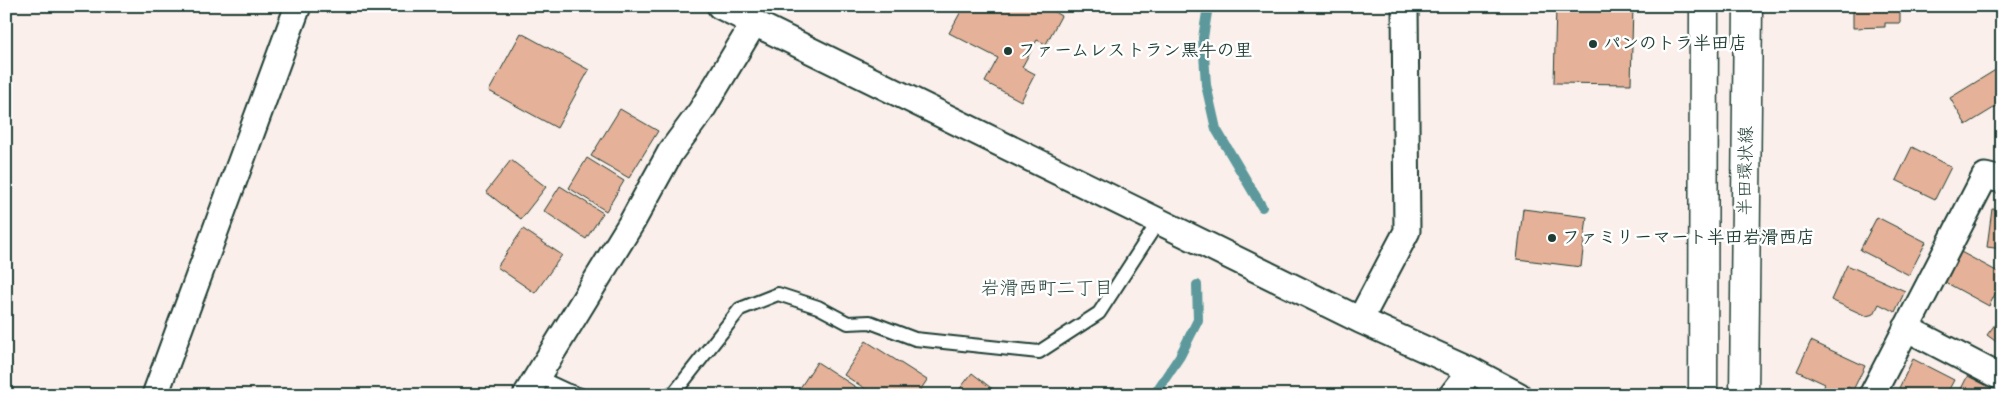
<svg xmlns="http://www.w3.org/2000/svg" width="2008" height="401" viewBox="0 0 2008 401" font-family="Mynerve,'Klee One',sans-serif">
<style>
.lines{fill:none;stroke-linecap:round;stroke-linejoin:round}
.stream{stroke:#5d999c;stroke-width:10}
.building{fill:#e5b198;stroke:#1f3d34}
.lane-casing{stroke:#1f3d34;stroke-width:16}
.street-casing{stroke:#1f3d34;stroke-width:29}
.secondary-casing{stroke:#1f3d34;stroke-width:31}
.lane{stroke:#fff;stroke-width:12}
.street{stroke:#fff;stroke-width:25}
.secondary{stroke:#fff;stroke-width:28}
.poi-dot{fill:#1f3d34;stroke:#fff;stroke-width:2}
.labels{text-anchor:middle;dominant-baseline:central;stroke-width:5;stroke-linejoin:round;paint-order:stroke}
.poi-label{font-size:18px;font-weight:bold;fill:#1f3d34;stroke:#fff;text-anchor:start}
.street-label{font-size:18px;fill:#1f3d34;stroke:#fff}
.neighbourhood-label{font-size:19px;fill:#1f3d34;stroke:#fff}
</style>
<rect width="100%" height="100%" fill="#faefea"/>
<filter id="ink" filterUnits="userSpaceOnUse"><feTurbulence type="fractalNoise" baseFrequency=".02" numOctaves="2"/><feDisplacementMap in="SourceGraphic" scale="10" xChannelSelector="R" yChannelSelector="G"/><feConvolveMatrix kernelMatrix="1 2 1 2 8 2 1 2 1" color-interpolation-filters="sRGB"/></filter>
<g filter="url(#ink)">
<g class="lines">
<path class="stream" d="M1208 6 1203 38 1206 85 1216 129 1262 207
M1154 395 1180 356 1198 320 1197 285"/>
</g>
<path class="building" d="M964 6H1044L1061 16 1046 44 1037 40 1022 67 1035 74 1021 101 985 82 998 58 949 33Z
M1556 6H1633L1631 84 1554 83Z
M1853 6H1900V23H1885V27L1853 28Z
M521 33 589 70 557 128 489 91Z
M2002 66V103L1966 125 1950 98Z
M620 109 658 131 629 178 591 156Z
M1912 147 1951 167 1935 199 1896 180Z
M587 158 624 181 606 211 569 188Z
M511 160 546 187 521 219 486 192Z
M560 186 603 213 586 239 544 211Z
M1523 209 1587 217 1581 267 1517 259Z
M1992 209 2002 210V249L1987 247Z
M1877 217 1926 242 1909 275 1860 250Z
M523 229 562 255 535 293 497 267Z
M1959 251 2002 274V281L1989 306 1943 281Z
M1847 265 1905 291 1895 312 1879 304 1874 314 1866 316 1831 300Z
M2002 315V346L1987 335Z
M866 341 927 380 917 395H875L844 375Z
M1811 341 1865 366 1853 390 1848 387 1843 395H1835L1823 389 1825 384 1797 371Z
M1913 359 1954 380 1946 395H1913L1899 388Z
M817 362 868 395 796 394Z
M972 373 1000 395H955Z
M1968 375 2002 391V395H1958Z"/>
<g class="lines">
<g class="lane-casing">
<path id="lane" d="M538 377 566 390 581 395
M668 395 675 392 740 309 778 294 818 307 848 323 870 322 915 339 1039 352 1099 313 1158 222"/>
</g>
<g class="street-casing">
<path id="street" d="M720 6 1360 320 1471 370 1518 395
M1360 320 1407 231 1405 6
M1906 328 2002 378
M155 395 298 6
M526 395 632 222 670 153 701 111 754 23
M1452 395 1471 370
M1872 395 1985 176 2002 180"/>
</g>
<g class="secondary-casing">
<path id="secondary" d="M1703 395 1704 6
M1744 395 1748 6"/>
</g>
<use href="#lane" class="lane"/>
<use href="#street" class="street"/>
<use href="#secondary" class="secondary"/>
</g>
</g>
<g class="poi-dot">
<circle cx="1593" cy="44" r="5"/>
<circle cx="1008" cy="51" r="5"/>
<circle cx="1552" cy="238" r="5"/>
</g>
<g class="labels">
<g class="poi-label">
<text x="1603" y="44">パンのトラ半田店</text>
<text x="1018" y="51">ファームレストラン黒牛の里</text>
<text x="1562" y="238">ファミリーマート半田岩滑西店</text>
</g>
<g class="street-label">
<text transform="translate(1746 171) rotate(-89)">半田環状線</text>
</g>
<g class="neighbourhood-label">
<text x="1047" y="288">岩滑西町二丁目</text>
</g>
</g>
<rect width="2008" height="401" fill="none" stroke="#fff" stroke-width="25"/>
<rect x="12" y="12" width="1983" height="376" fill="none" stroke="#1f3d34" stroke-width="2" filter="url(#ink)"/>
</svg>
